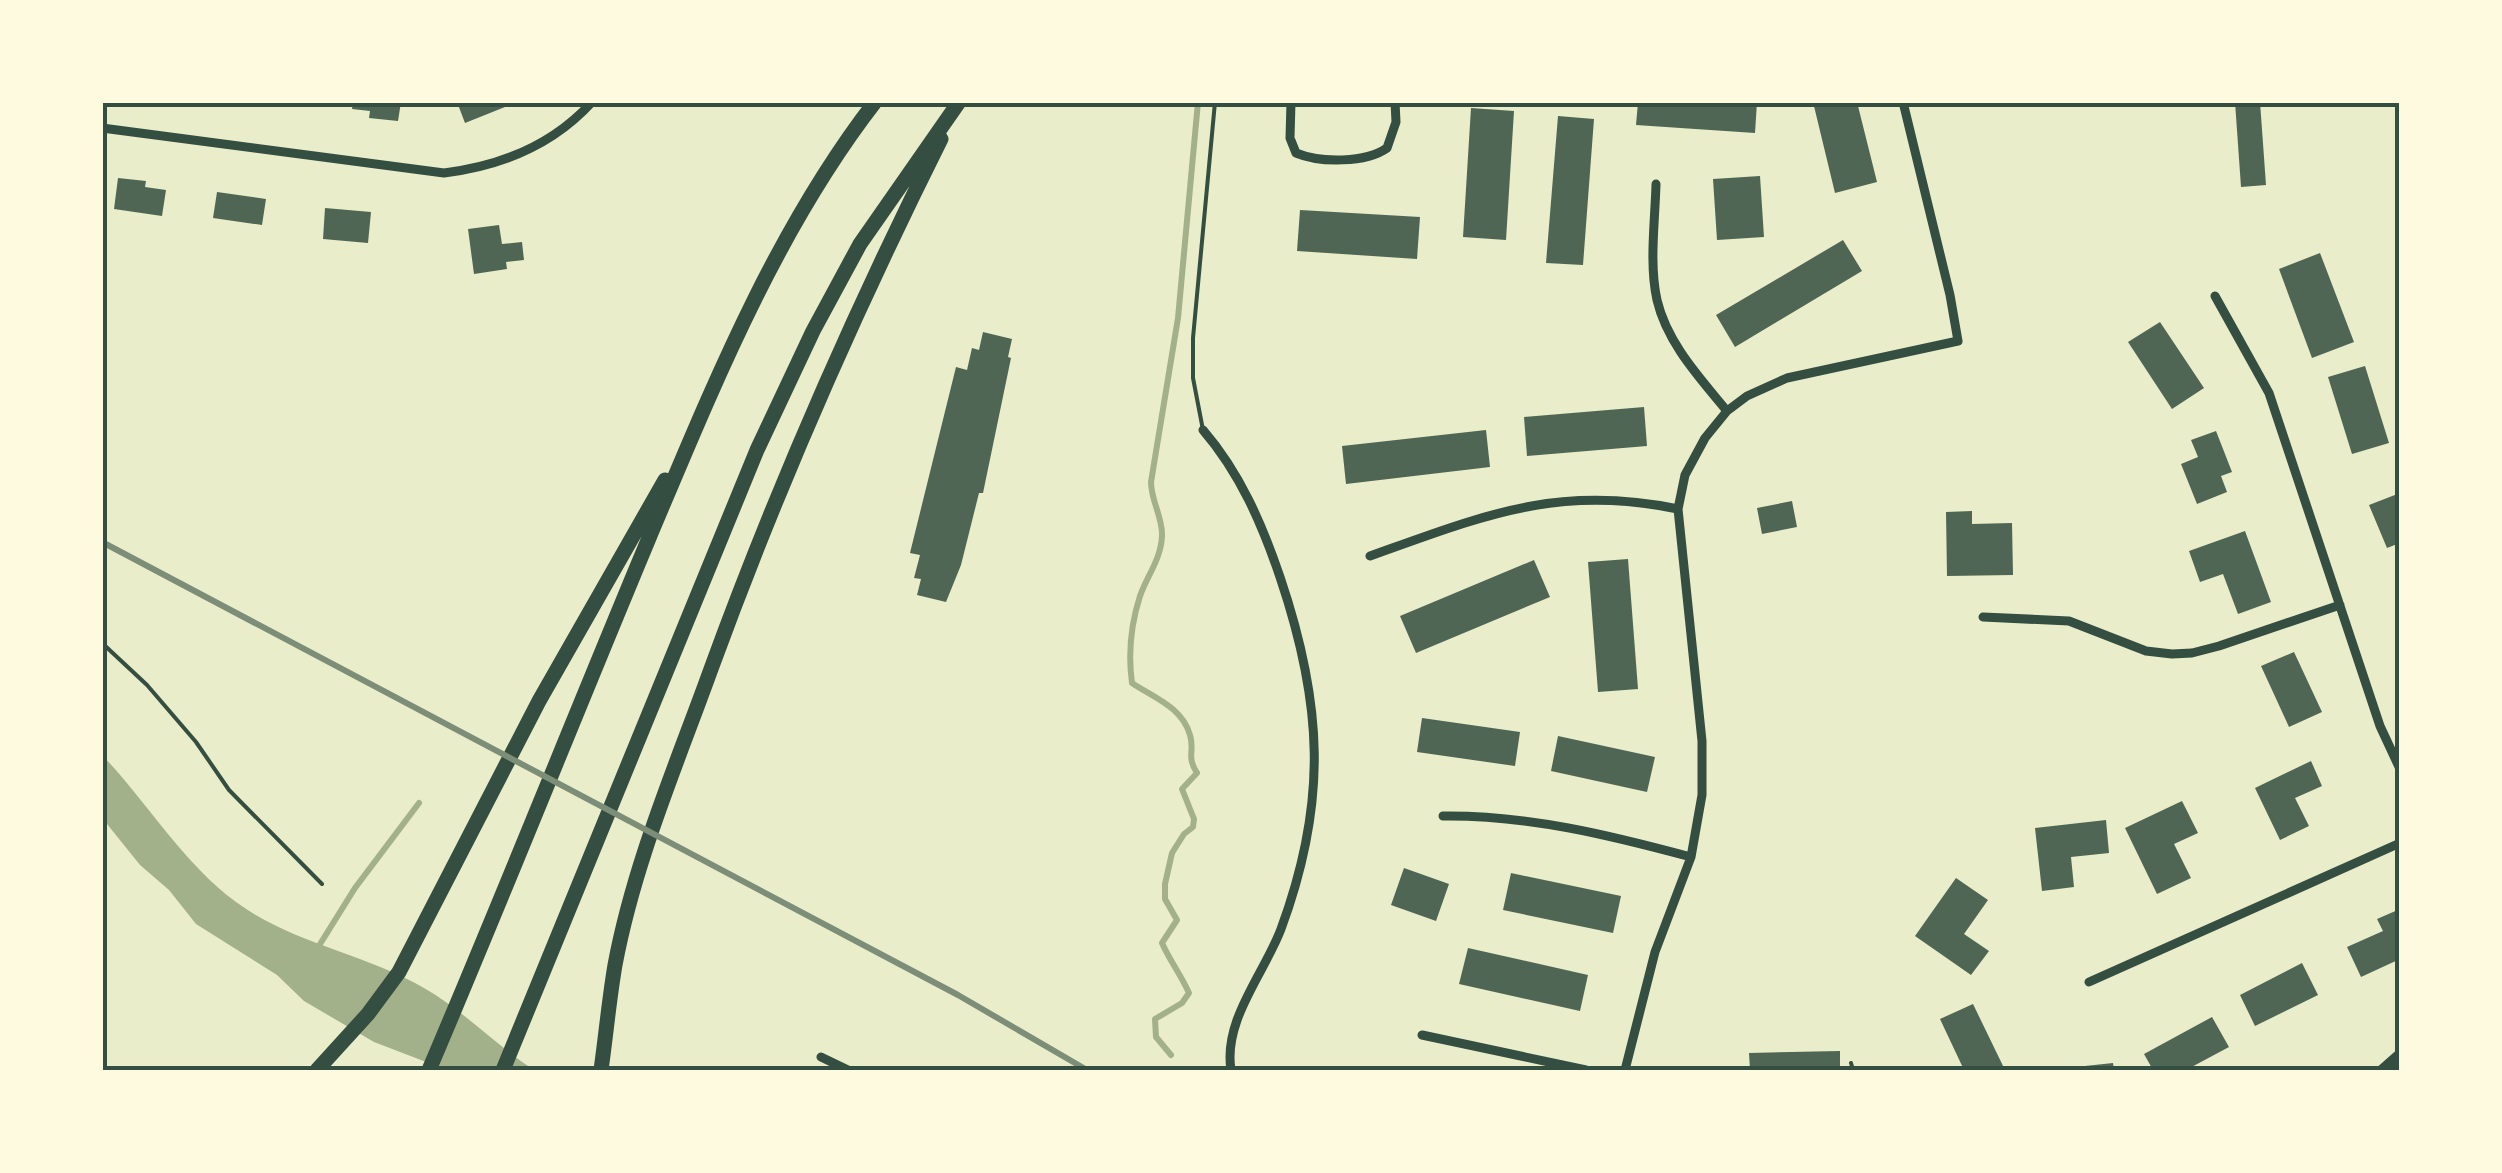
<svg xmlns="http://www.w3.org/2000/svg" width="2502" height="1173" viewBox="0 0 2502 1173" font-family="Inter,sans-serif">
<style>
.water{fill:#a3b18a}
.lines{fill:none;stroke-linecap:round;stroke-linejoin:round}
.stream{stroke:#a3b18a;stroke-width:6}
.building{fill:#4f6655}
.path{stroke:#344e41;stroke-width:4}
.service{stroke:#344e41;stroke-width:4}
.minor{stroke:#344e41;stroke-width:9}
.secondary{stroke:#344e41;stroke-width:12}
.motorway{stroke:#344e41;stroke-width:15}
.rail{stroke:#7c8e77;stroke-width:6}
.neatline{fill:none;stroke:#344e41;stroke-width:4}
</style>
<rect width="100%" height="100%" fill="#e9edc9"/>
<path class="water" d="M102 755C148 803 182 862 236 902 293 944 364 953 424 988 464 1011 496 1045 534 1070H447L374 1042 304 1001 277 975 196 924 169 890 140 865 103 819Z"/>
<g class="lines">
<path class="stream" d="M317 949 355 888 419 803
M1171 1055 1156 1037 1155 1019 1182 1003 1189 993C1181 975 1170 961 1162 943L1177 920 1165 899V884L1172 853 1184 834 1193 827 1194 819 1182 789 1197 773C1186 756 1195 751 1190 735 1182 707 1154 698 1132 683 1128 654 1131 624 1140 596 1147 576 1161 559 1162 536 1163 518 1151 501 1151 482L1178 318 1198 102"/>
</g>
<path class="building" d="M353 102H401L398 121 369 118 370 111 352 109Z
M457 102H515V103L465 123Z
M1638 102H1757L1755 133 1636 125Z
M1813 102H1857L1877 182 1835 193Z
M2235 102H2260L2266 185 2241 187Z
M1471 108 1514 111 1506 240 1463 237Z
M1558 116 1594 119 1583 265 1546 263Z
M1760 176 1764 237 1717 240 1713 179Z
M118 178 146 181 145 187 166 190 162 216 114 209Z
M217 192 266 199 262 225 213 218Z
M325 208 371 212 368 243 323 239Z
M1300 210 1420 217 1417 259 1297 251Z
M499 225 502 244 522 242 524 260 506 262 507 269 474 274 468 229Z
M1843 240 1862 271 1735 347 1716 315Z
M2320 253 2354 342 2312 358 2279 269Z
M2160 322 2204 388 2172 409 2128 342Z
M983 332 1012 339 1008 357 1011 358 983 493H979L961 565 946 602 917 595 921 579 914 578 920 555 910 553 956 367 967 370 972 348 979 350Z
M2365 366 2389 443 2352 454 2328 377Z
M1644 407 1647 446 1527 456 1524 417Z
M1486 430 1490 467 1346 484 1342 446Z
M2216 431 2232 472 2221 476 2227 492 2197 504 2181 464 2198 457 2191 440Z
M2400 493V543L2387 548 2369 505Z
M1792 501 1797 527 1762 534 1757 508Z
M1972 511V524L2012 523 2013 575 1947 576 1946 512Z
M2245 531 2271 602 2238 614 2223 574 2200 582 2189 551Z
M1628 559 1638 689 1598 692 1588 562Z
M1534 560 1550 597 1416 653 1400 616Z
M2294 652 2322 712 2289 727 2261 666Z
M1422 718 1520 732 1515 766 1417 752Z
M1558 736 1655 757 1647 792 1551 771Z
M2311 761 2322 786 2295 798 2309 826 2280 840 2255 788Z
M2182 801 2198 833 2174 844 2191 878 2157 894 2125 828Z
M2106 820 2109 853 2071 857 2074 887 2042 891 2035 828Z
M1404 868 1449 884 1436 921 1391 905Z
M1511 873 1621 896 1613 933 1503 910Z
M1956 878 1988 900 1964 934 1989 951 1971 975 1915 936Z
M2400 909V959L2361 977 2347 947 2383 931 2377 919Z
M1468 948 1588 975 1580 1011 1459 984Z
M2302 963 2318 995 2255 1026 2240 995Z
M1973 1004 2005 1070H1964L1940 1019Z
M2212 1017 2229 1047 2186 1070H2153L2144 1054Z
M1840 1051V1070H1750L1749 1053Z
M2113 1063 2114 1070H2066V1068Z"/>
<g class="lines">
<path class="path" d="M102 643 147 685 196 742 229 790 322 884"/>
<path class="service" d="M1203 430 1193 378V338L1215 102
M1851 1063 1853 1070"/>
<path class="minor" d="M1291 102 1290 138 1296 153C1320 163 1366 163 1387 148L1396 122 1395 102
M102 128 444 173C501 166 552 146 592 102
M1656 184C1655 222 1649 264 1657 300 1667 343 1700 378 1727 411
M2215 296 2269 393 2380 726 2400 769
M1203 430C1240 473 1262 524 1280 577 1323 704 1328 802 1281 929 1264 974 1223 1020 1231 1070
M1370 556C1482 516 1557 484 1678 509
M1983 617 2069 621 2146 651 2172 654 2192 653 2219 646 2340 605
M1443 816C1528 815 1609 835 1691 857
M2089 982 2400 843
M1422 1035 1586 1070
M821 1057 848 1070
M1625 1070 1655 952 1691 857 1702 795V741L1678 509 1685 475 1705 438 1727 411 1747 396 1787 378 1958 341 1950 295 1903 102"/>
<path class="secondary" d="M2383 1070 2400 1055"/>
<path class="motorway" d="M317 1070 368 1014 399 972 539 701 665 480
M429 1070C504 894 575 715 649 538 712 389 775 231 875 102
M503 1070 757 450 813 331 860 244 959 102
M601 1070C606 1035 609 1000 615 965 634 863 676 766 711 669 777 488 855 311 941 139"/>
<path class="rail" d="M102 542 958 995 1087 1070"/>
</g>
<rect width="2502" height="1173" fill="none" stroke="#fefae0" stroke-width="210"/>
<rect x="105" y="105" width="2292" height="963" class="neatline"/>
</svg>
